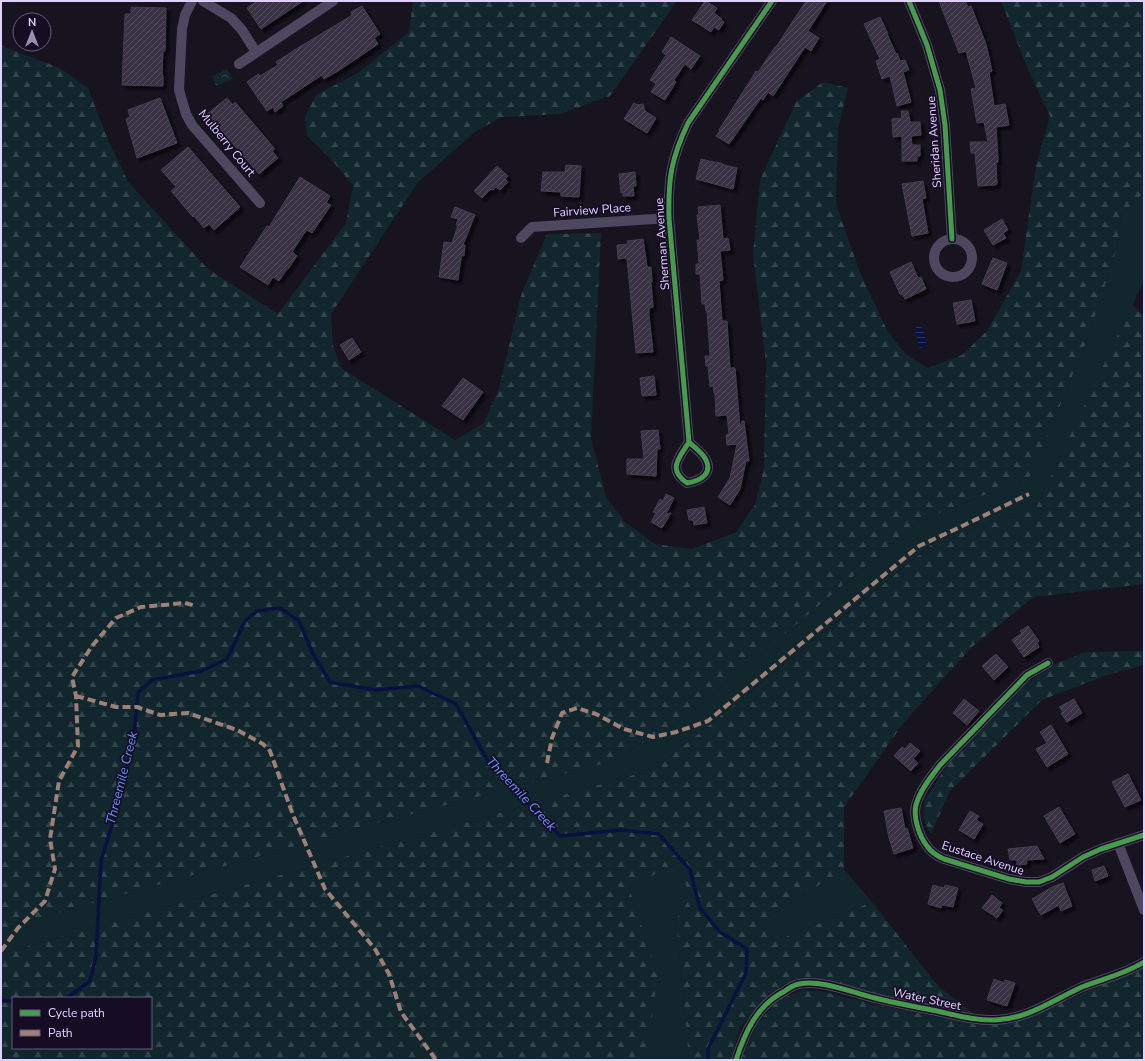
<svg xmlns="http://www.w3.org/2000/svg" width="1145" height="1061" viewBox="0 0 1145 1061" font-family="'Nunito Sans',sans-serif">
<style>
.green{fill:#11272d}
.forest{fill:url(#forest-firs);fill-rule:evenodd}
.park{fill:url(#park-crowns)}
.water{fill:url(#water-rules)}
.lines{fill:none;stroke-linecap:round;stroke-linejoin:round}
.stream{stroke:#091141;stroke-width:3.5}
.building{fill:url(#building-hatch);stroke:#453d53;filter:url(#shadow)}
.street{stroke:#4d4760;stroke-width:10}
.quiet{stroke:#9e8076;stroke-width:4;stroke-dasharray:8 4;stroke-linecap:butt}
.cycleway-casing{stroke:#160d25;stroke-width:8}
.cycleway{stroke:#469c4c;stroke-width:5}
.labels{text-anchor:middle;dominant-baseline:central;stroke-width:3.5;stroke-linejoin:round;paint-order:stroke}
.street-label{font-size:12px;fill:#e0d1ff;stroke:#160d25}
.water-label{font-size:13px;font-style:italic;fill:#5f95ff;stroke:#160d25}
</style>
<defs>
<pattern id="forest-firs" width="22" height="20" patternUnits="userSpaceOnUse"><rect width="22" height="20" fill="#11272d"/><path d="M5 1l3.5 6h-7zM16 11l3.5 6h-7z" fill="#33454c"/></pattern>
<pattern id="park-crowns" width="20" height="18" patternUnits="userSpaceOnUse"><rect width="20" height="18" fill="#11272d"/><path d="M2 6a3 3 0 1 1 6 0M12 15a3 3 0 1 1 6 0" fill="none" stroke="#33454c"/></pattern>
<pattern id="water-rules" width="6" height="5" patternUnits="userSpaceOnUse"><rect width="6" height="5" fill="#091141"/><path d="M0 2.5h6" fill="none" stroke="#2d335e"/></pattern>
<pattern id="building-hatch" width="6" height="6" patternUnits="userSpaceOnUse"><rect width="6" height="6" fill="#373142"/><path d="M-1 1l2-2M0 6l6-6M5 7l2-2" fill="none" stroke="#544e5e"/></pattern>
<filter id="shadow"><feDropShadow dx="3.5" dy="3.5" stdDeviation="1" flood-color="#0009"/></filter>
</defs>
<rect width="100%" height="100%" fill="#17131f"/>
<path class="green" d="M1144 193V281L1035 510 939 538 655 769 1 954V929L363 827 609 762 682 720 918 522 1031 476 1088 338 1116 251 1122 213Z
M674 864 692 896 676 919 689 1060H646L657 975 629 888Z
M844 869 872 902 783 938 765 919Z"/>
<path class="forest" d="M413 1H677L610 96 560 114 502 117 475 132 418 182 331 314 333 345 341 368 455 440 484 423 499 388 521 295 547 234 601 233 591 438 606 497 626 523 655 544 692 549 736 532 755 505 764 468 766 363 753 254 760 180 796 102 823 82 848 88 838 128 836 204 861 275 888 332 906 354 928 368 962 355 987 331 1021 271 1036 165 1050 116 1027 67 1001 1H1144V193L1122 213 1116 251 1088 338 1031 476 918 522 682 720 609 762 363 827 1 929V43L2 46 60 68 88 88 106 135 128 182 208 269 278 314 346 223 353 185 330 158 307 136 305 117 316 95 358 73 409 32Z
M1132 305 1144 316V584L1034 597 973 646 905 721 844 807V869L765 919 783 938 872 902 938 986 974 1014 933 1007 865 992 824 979H794L769 994 740 1027 731 1060H689L676 919 692 896 674 864 629 888 658 975 646 1060H1V954L655 769 940 538 1035 510ZM13 998H151V1048H13Z
M1144 651V665L1107 675 1042 700 950 791 931 834 923 819 924 801 948 764 1021 687 1055 664 1086 652Z
M1144 965V1060H741L757 1024 778 1000 803 990 821 991 877 1005 978 1025 1012 1023 1049 1009Z"/>
<path class="park" d="M227 69 233 79 216 86 212 76Z"/>
<path class="water" d="M919 325 920 327 923 328 927 346 920 348 919 347 915 331 916 326Z"/>
<g class="lines">
<path class="stream" d="M67 998 90 981 96 956 101 861 119 802 133 745 138 693 152 680 201 671 227 659 245 621 257 611 280 608 299 621 313 654 330 682 375 690 418 686 456 704 489 763 560 836 621 830 659 834 690 870 700 908 720 932 747 949 746 973 708 1049V1060
M1 1002 3 1001H13"/>
</g>
<path class="building" d="M257 1H303L261 29 247 8Z
M705 1 717 8 714 13 722 19 721 20 724 22 719 30 714 27 711 32 692 20Z
M806 1H827L808 31 819 38 811 51 805 47 773 96 768 92 763 100 761 98 729 144 716 136 720 131 719 130 756 71 758 72 775 47H776Z
M939 1H965L968 7 971 6 986 44 992 71 989 72 994 106 1005 104 1009 125 996 127 998 159V162H996L997 184 995 185 978 186 975 153H971L970 142H988L984 122 977 123 971 89 976 88 966 51 959 53Z
M362 6 380 34 374 38 378 44 338 71 324 79 322 75 281 102 283 106 275 112 273 107 267 111 247 82 258 74 260 76 278 65 276 62 296 49 349 17 352 15 351 12Z
M131 7 166 8 165 51H163L162 75H163V86L122 85 125 14H131Z
M880 17 888 34H887L896 54 897 53 900 61 905 60 909 70 903 72 911 102 897 106 890 76 882 79 876 61 880 59 864 24Z
M671 37 700 56 691 69 685 64 674 80 676 82 665 100 651 92 656 84 650 80 666 55 662 52Z
M160 98 177 143 137 158 126 119 130 117 128 110Z
M227 98 233 105 235 102 275 149 272 151 278 158 259 174 207 114Z
M634 103 637 105 643 104 645 111 656 118 647 133 624 119Z
M901 111H908L910 122H920L921 135 911 136 912 145H920V156H917V161H902V136L893 137 892 119 902 118Z
M188 147 240 207 214 230 209 224 204 228 194 216 193 217 171 191 176 187 161 170Z
M701 159 714 162 721 163 724 165 737 168 733 189 696 179Z
M566 165 581 166 579 197 561 196V192L541 191 543 172H565Z
M497 166 508 176 505 179 508 182 500 190 496 187 493 190 491 189 482 198 474 191Z
M635 172 636 186H633L634 196H623V192L621 193 619 174Z
M300 177 330 196 326 203 331 205 312 233 307 230 303 235 292 252 297 256 288 269H287L279 281 273 277 268 285 240 267 267 226 269 227Z
M923 181 926 198 922 199 928 233 912 236 902 184Z
M720 205 723 239 728 238 730 250 720 251 723 280 719 281 722 321H727L730 368H735L740 428 742 421H744L749 461H746L740 489 730 505 718 497 730 478 737 444 727 445 726 435 729 434 727 415 716 416 715 393H714L713 386 710 387 708 366H706L705 356H710L707 311H706L705 304H702L700 274H696V264H699L697 240H700L697 215 699 214 698 207Z
M455 207 475 215 463 245H465L464 256 462 255 460 264 458 280 439 277 444 242 452 243 458 225H456L458 219 451 217Z
M1002 219 1008 230 1003 233 1006 238 993 245 984 230Z
M643 239 647 267H651L652 282H651L653 307 649 308V315L653 352 636 353 627 258 618 259 617 245 628 244 627 241Z
M993 258 1007 263 997 290 982 284Z
M911 262 918 278 921 277 926 289 905 299 903 295 900 294 890 272Z
M971 300 975 321 957 324 953 303Z
M352 338 361 352 349 360 340 345Z
M654 376 656 395 642 396 640 378Z
M463 378 483 392 463 420 442 406Z
M658 430 660 449H657L656 476 627 474V459H644L641 431Z
M666 494 674 498 666 514 671 513 662 528 651 522 656 513 653 512 660 499 663 501Z
M704 507 707 523 694 525 693 520H689L687 510Z
M1028 626 1039 641 1037 643 1039 647 1024 657 1012 640 1022 633 1020 631Z
M996 654 1008 667 994 680 982 666Z
M964 699 979 711 967 725 953 713Z
M1074 699 1082 713 1067 722 1061 713 1063 712 1059 707Z
M1051 725 1068 754 1047 767 1036 749 1047 743 1040 732Z
M910 743 920 751 913 759 918 763 911 771 894 756 902 747 905 749Z
M1128 774 1141 800 1125 807 1112 782Z
M1059 807 1075 834 1060 843 1044 816Z
M901 808 905 829 907 828 913 848 894 854 889 838 884 811Z
M970 811 979 816 976 820 983 824 974 839 959 830Z
M1037 846 1044 859 1026 860 1027 864 1017 865V860H1010L1008 849Z
M1104 866 1108 876 1095 881 1092 870Z
M1063 883 1072 906 1061 911 1059 905 1041 915 1032 899 1052 887Z
M933 885 944 888 945 885 958 888 953 907 942 905 941 908 928 904Z
M992 895 1002 903 999 908 1003 910 997 918 982 908Z
M994 979 1004 983 1005 980 1015 983 1007 1006 987 1000Z"/>
<g class="lines">
<path class="street" d="M192 1 185 15 182 29 179 90 186 114 192 125 260 203
M203 1 231 18 242 30 256 52
M909 1 927 45 940 90 945 125 952 239
M239 64 333 1
M521 238 532 227 669 218
M934 258a19 19 0 1 1 38 0a19 19 0 1 1-38 0Z
M689 442C694 447 701 452 705 458 714 474 700 481 687 483 667 469 679 458 689 442L669 218C668 179 671 159 688 123L772 1
M1048 663 1027 675 940 765C931 777 920 790 916 805 913 817 919 836 927 846 931 852 937 856 944 859L1009 879 1026 882H1039L1052 877 1083 857 1101 849 1144 835
M1118 843 1144 910
M736 1060C745 1032 757 1005 785 991 789 988 794 985 799 984 821 979 853 993 875 998 894 1003 913 1006 932 1010 952 1014 974 1021 995 1020 1028 1019 1053 1000 1082 987 1102 979 1125 974 1144 962"/>
<path class="quiet" d="M76 696 116 707H137L160 715 188 713 237 730 263 744 270 751 293 815 325 889 375 949 389 974 401 1012 436 1060
M547 763 552 738 562 713 577 708 596 714 624 729 653 737 676 732 708 721 919 546 956 529 1029 494
M1 951 18 928 45 901 55 869 50 839 59 781 78 746 76 696 72 677 92 646 116 618 141 607 185 603 196 606"/>
<g class="cycleway-casing">
<path id="cycleway" d="M909 1 927 45 940 90 945 125 952 239
M689 442C694 447 701 452 705 458 714 474 700 481 687 483 667 469 679 458 689 442L669 218C668 179 671 159 688 123L772 1
M1048 663 1027 675 940 765C931 777 920 790 916 805 913 817 919 836 927 846 931 852 937 856 944 859L1009 879 1026 882H1039L1052 877 1083 857 1101 849 1144 835
M736 1060C745 1032 757 1005 785 991 789 988 794 985 799 984 821 979 853 993 875 998 894 1003 913 1006 932 1010 952 1014 974 1021 995 1020 1028 1019 1053 1000 1082 987 1102 979 1125 974 1144 962"/>
</g>
<use href="#cycleway" class="cycleway"/>
</g>
<g class="labels">
<g class="street-label">
<text transform="translate(934 142) rotate(-94)">Sheridan Avenue</text>
<text transform="translate(227 143) rotate(51)">Mulberry Court</text>
<text transform="translate(592 210) rotate(-4)">Fairview Place</text>
<text transform="translate(662 244) rotate(-94)">Sherman Avenue</text>
<text transform="translate(983 858) rotate(18)">Eustace Avenue</text>
<text transform="translate(927 999) rotate(12)">Water Street</text>
</g>
<g class="water-label">
<text transform="translate(122 778) rotate(-76)">Threemile Creek</text>
<text transform="translate(521 794) rotate(47)">Threemile Creek</text>
</g>
</g>
<rect width="1145" height="1061" fill="none" stroke="#e0d1ff" stroke-width="4"/>
<rect x="12" y="997" width="140" height="52" fill="#160d25" stroke="#675b7c"/>
<rect x="20" y="1010" width="20" height="6" fill="#469c4c" stroke="#675b7c"/>
<text x="48" y="1017" font-size="12" fill="#e0d1ff">Cycle path</text>
<rect x="20" y="1030" width="20" height="6" fill="#9e8076" stroke="#675b7c"/>
<text x="48" y="1037" font-size="12" fill="#e0d1ff">Path</text>
<g transform="translate(32 32)"><circle r="19" fill="#160d25" stroke="#675b7c"/>
<path d="M0-3L7 15L0 10L-7 15Z" fill="#9a8eb1"/>
<text y="-6" font-size="11" font-weight="bold" text-anchor="middle" fill="#e0d1ff">N</text>
</g>
</svg>
